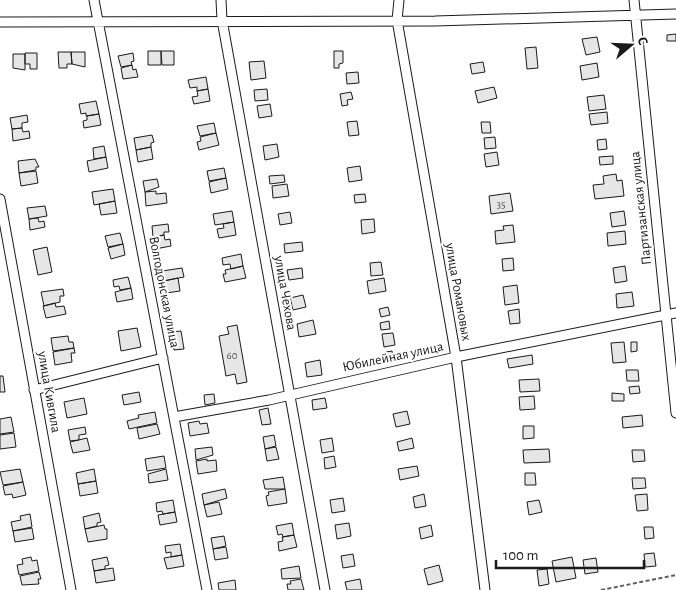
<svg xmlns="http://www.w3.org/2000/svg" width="676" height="590" viewBox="0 0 676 590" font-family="'Alegreya Sans',sans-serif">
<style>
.building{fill:#e6e6e6;stroke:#1a1a1a}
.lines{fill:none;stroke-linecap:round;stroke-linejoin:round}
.minor-casing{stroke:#1a1a1a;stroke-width:11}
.path{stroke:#5f5f5f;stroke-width:2;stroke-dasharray:4 2.5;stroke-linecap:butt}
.minor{stroke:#fff;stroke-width:9}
.labels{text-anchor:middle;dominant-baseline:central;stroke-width:4;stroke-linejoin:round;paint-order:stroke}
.number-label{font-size:11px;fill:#4d4d4d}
.street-label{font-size:14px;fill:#1a1a1a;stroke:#fff}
</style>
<rect width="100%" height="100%" fill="#fff"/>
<path class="building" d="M676 34V41H667V35Z
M597 37 600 52 586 55 582 39Z
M536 47 538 68 527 69 525 48Z
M148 51H161V65H148Z
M161 51H174V65H162Z
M334 51H343V63L339 64V68H334Z
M58 52H71L72 64H67V68H59Z
M71 52H85V67L72 64Z
M25 53H37V69H30V64H25Z
M133 53 134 61 131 62 132 65 121 67 118 56Z
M13 54H25V70L13 68Z
M264 61 266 78 251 80 249 62Z
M483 62 485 72 472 74 470 64Z
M597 63 599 77 582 80 580 66Z
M132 65 133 70 136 69 138 77 123 79 121 68Z
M358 72 359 83 347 84 346 73Z
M206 77 208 89 197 91V87L190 88 188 80Z
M494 87 497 98 478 103 475 91Z
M208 89 210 101 194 104 192 97 198 96 197 91Z
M267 89 268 100 255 101 254 90Z
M351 92 353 99 347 100 348 105 342 106 340 94Z
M604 95 606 109 589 111 587 97Z
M96 101 99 114 86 116V113L81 114 79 104Z
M270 104 272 116 259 118 257 106Z
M607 112 608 123 591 125 589 114Z
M99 114 101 125 84 128 83 121 87 120V116Z
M27 115 28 122 22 123V128L12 129 10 118Z
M357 121 359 135 349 136 347 122Z
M481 122H490L491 133H482Z
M214 123 216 133 200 136 197 126Z
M22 128 23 132 29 131 30 138 13 141 12 129Z
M216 133 219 145 199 150 197 142 201 141 200 137Z
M152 135 154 142 151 143V147L136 150 134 138Z
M495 137 496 148 485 149 484 138Z
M606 139 607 149 598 150 597 140Z
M277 144 279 157 265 160 263 146Z
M104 146 106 157 94 159 93 148Z
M151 147 153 159 138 162 136 150Z
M497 152 499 165 486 167 484 154Z
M613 156V164L600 165 599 157Z
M106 157 108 168 89 172 87 161Z
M35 159 39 167H36V170L19 173 18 161Z
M360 166 362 180 349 182 347 168Z
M224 168 226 178 209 181 207 171Z
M36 171 38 183 21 186 19 173Z
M616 174 617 181 622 180 624 196 595 199 593 185 604 184 603 176Z
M284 175 285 182 270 184 269 176Z
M226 178 228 189 211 193 209 182Z
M157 179 159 187 145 192 143 181Z
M287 184 289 196 273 198 272 186Z
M113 189 115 201 94 205 92 192Z
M156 191V194L166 193 167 203 146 206 145 192Z
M510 193 513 211 491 214 489 196Z
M365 194 366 202 355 203 354 195Z
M115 201 117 213 101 215 99 204Z
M45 206 47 216 29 219 27 208Z
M232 211 234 222 215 225 213 214Z
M624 211 626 225 612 227 610 213Z
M290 212 292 223 280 225 278 214Z
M38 218 39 222 44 221 45 227 30 230 29 219Z
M374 219 375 232 362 234 361 220Z
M234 222 236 235 219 238 217 229 224 228 223 224Z
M168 224 169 232H164V235L153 237 152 226Z
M513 225 515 242 496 244 495 231 504 230 503 226Z
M625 231 626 244 608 246 607 233Z
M120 233 123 244 108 247 105 236Z
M164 235 165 240 170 239 171 246 155 249 153 237Z
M302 242 303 251 285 253 284 244Z
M123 244 125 255 111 259 108 248Z
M47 247 52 272 38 275 33 250Z
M241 254 243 266 231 269 230 264 223 265 222 258Z
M513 258 514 270 503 271 502 259Z
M381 262 383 275 371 276 370 263Z
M243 266 246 278 225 282 223 274H226L225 270Z
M625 266 627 281 615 283 613 268Z
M182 268 184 277 163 281 162 271Z
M302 268 303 278 289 280 287 270Z
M128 277 131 288 120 290 119 286 114 287 113 280Z
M178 278 180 291 166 293 164 281Z
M384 278 386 291 369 294 367 281Z
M517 285 519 303 505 305 503 287Z
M131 288 133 299 117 302 115 292Z
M63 289 64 296H60V302L44 306 41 292Z
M632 292 634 306 617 308 616 294Z
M303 295 306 307 293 310 290 298Z
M55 303 56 307 64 306 66 314 46 318 43 306Z
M388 307 390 315 381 317 379 309Z
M519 309 520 323 510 324 508 311Z
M313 320 316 334 299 337 297 324Z
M389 321 390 329 381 330 380 323Z
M237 325 247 382 237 384 235 374 226 376 219 336 229 334 227 327Z
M137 328 141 347 121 351 118 331Z
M181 331 184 349 174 350 171 332Z
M393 333 395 345 384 347 382 334Z
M68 336 69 342H73L74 348 53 351 51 338Z
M624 342 626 362 613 363 611 343Z
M631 342H637V351L631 352Z
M74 348 75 353H71L72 362 55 365 53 352Z
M392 351 394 360 388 361 386 352Z
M532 355 533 364 509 368 507 359Z
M320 360 322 375 307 377 305 363Z
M626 370H638L639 381H627Z
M0 376H3L5 392H0Z
M539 379 540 391 520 392 519 380Z
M639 386 640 393 630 394 629 387Z
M139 392 141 402 124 405 122 395Z
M612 393 624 394V401H612Z
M214 394 215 403 205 405 204 395Z
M534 396 535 409 520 410 519 397Z
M84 398 87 414 67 418 64 402Z
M325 398 327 408 313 410 312 400Z
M268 408 271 424 262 425 259 410Z
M407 411 410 424 396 427 393 414Z
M155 412 157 423 129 429 127 421 139 418 138 415Z
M642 415 643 426 623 428 622 417Z
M11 417 14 432 0 434V419Z
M199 421 200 424 207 423 209 433 190 436 188 423Z
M157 424 160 434 139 439 137 428Z
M523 426H534V438L523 439Z
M85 427 86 434 79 435V440L70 441 68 430Z
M14 433 16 447 0 449V435Z
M274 435 276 446 265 449 263 437Z
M87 438 90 450 73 453 70 442Z
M332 438 334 451 322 453 320 440Z
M412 438 414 448 399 451 397 442Z
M212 447 213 455 196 460 195 449Z
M276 447 279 459 267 461 265 449Z
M549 449 550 462 524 463 523 450Z
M632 450H644L645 461 633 462Z
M164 456 166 468 147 471 145 459Z
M334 456 336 467 325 469 324 458Z
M207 459V461L216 460 217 471 198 474 196 461Z
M417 466 419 476 400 480 398 469Z
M20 469 23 482 3 485 0 472Z
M94 469 96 481 78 484 76 473Z
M166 469 168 480 149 483 148 474Z
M525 473H535L536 485H525Z
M283 477 285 489H265L263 480Z
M632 478H645L646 488 633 489Z
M96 481 98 493 80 496 78 484Z
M23 482 26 495 13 498 12 494 5 495 3 486Z
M225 489 227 498 204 505 202 494Z
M285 489 287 503 268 506 266 496 269 495 268 492Z
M424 494 426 506 415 508 413 497Z
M647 494 648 510 637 511 635 495Z
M343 498 345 511 332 513 330 500Z
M173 500 175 512 163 514 162 511 157 512 156 503Z
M539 500 542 512 529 515 527 502Z
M219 502 222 514 207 517 204 505Z
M175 512 177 522 160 525 158 515Z
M99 513 101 522 97 523V526L85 529 83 517Z
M30 514 32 527 13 531 11 522 21 520 20 516Z
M292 523 294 535 283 537 282 534 278 535 276 526Z
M349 523 351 536 337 539 335 525Z
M104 525 105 529H107V539L88 542 85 529Z
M431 525 433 536 421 539 419 528Z
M644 527H653L654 538 645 539Z
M32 528 34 539 15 542 13 531Z
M294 535 297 547 279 551 278 542 283 541 282 537Z
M224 536 226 546 213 549 211 538Z
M180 544 182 555 171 557V552L166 553 165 546Z
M226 547 228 558 215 560 213 549Z
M654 553 656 566 645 567 644 554Z
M353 554 355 566 343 568 341 556Z
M182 555 184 566 167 569 164 558Z
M31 557 32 561 37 560 39 571 19 575 17 565 23 564 22 559Z
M107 557 109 565 105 566V569L94 571 92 560Z
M572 557 576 578 556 582 552 561Z
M596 558 598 572 585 574 583 560Z
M439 565 443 581 428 585 424 569Z
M299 566 301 578 282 579 281 569Z
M113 568 115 580 96 583 94 571Z
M547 569 549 584 539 586 537 570Z
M39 572 41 579H38L39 584 22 585 20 576Z
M301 579 304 590H288L287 584H291L290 581Z
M360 579 362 590H347L345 582Z
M235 580 236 590H219L218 583Z"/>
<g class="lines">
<g class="minor-casing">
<path id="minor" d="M94 0 207 590
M221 0 222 20 325 590
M399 0 397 20 456 357 485 590
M634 0 676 413
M0 22 435 21 676 14
M0 199 71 590
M34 390 163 358
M174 417 269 400 456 357 676 313"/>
</g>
<path class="path" d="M601 590 676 575"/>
<use href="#minor" class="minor"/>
</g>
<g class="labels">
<g class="number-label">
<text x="501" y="204">35</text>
<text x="232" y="355">60</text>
</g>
<g class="street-label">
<text transform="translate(641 208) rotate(-96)">Партизанская улица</text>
<text transform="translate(164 292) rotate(79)">Волгодонская улица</text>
<text transform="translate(458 292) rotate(80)">улица Романовых</text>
<text transform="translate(285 293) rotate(80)">улица Чехова</text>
<text transform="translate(393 357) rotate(-12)">Юбилейная улица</text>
<text transform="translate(49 392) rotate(80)">улица Кивгила</text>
</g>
</g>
<g transform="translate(631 45) rotate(71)" stroke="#ffffff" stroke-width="4" paint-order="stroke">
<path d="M0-4L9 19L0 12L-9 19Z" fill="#1a1a1a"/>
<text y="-8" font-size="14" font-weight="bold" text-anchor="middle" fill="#1a1a1a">С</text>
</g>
<path d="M496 560v8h148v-8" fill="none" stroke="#1a1a1a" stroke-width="2.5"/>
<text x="503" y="560" font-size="15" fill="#1a1a1a" stroke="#ffffff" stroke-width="4" paint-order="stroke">100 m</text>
</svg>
